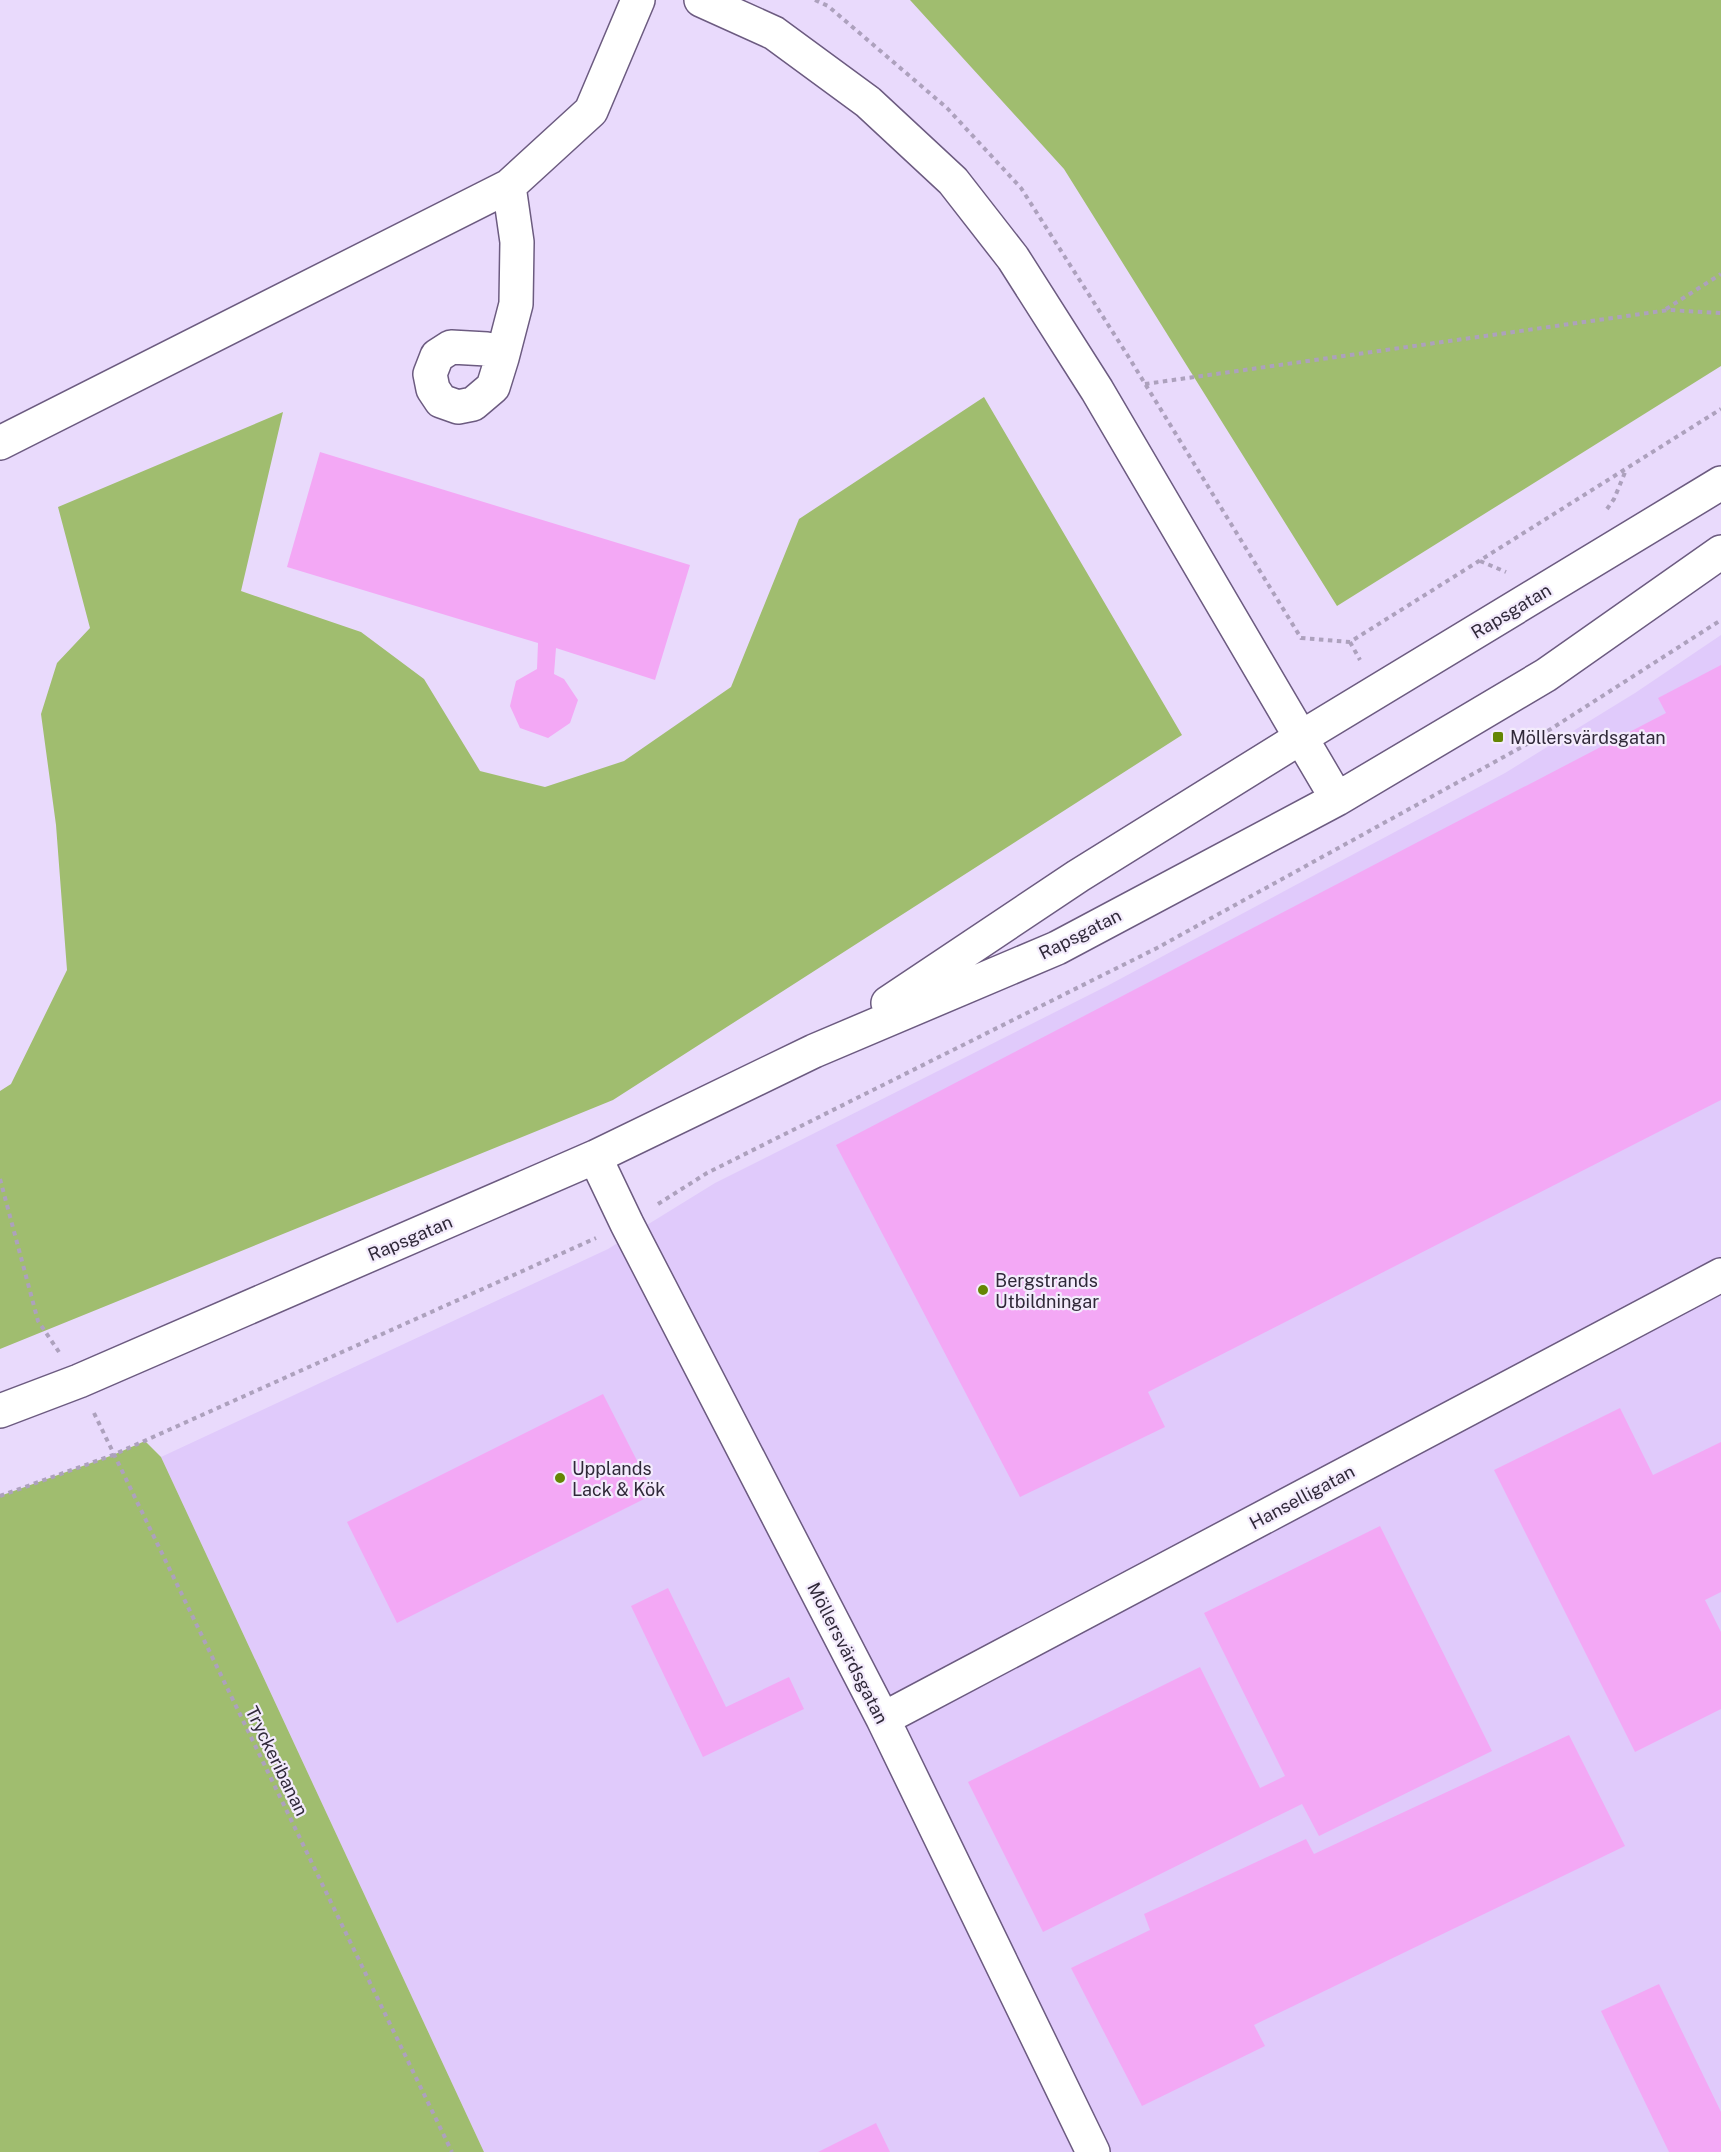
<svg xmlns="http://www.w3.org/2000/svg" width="1721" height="2152" viewBox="0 0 1721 2152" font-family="'Public Sans',sans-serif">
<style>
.built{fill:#e0cafb}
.green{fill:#a0bd6f}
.building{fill:#f3a8f5}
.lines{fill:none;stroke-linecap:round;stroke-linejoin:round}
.minor-casing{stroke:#6c5b80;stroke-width:36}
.path{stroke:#ada1bd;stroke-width:4;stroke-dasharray:4.5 4.5;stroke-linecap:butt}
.minor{stroke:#fff;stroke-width:33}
.poi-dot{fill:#648603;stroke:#f3ebfc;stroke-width:2}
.labels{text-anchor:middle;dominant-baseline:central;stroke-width:4.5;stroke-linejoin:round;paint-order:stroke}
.street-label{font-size:18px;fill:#302939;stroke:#f3ebfc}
.poi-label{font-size:18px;fill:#302939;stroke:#f3ebfc;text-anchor:start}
</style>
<rect width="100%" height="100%" fill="#e9dafc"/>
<path class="built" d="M1721 635V2152H484L161 1457 608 1249 715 1183 1107 986 1505 773 1635 693Z"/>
<path class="green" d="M910 0H1721V366L1337 606 1064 169Z
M984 397 1182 735 613 1100 0 1349V1091L11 1084 67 970 56 825 41 714 57 663 90 628 58 507 283 412 241 591 361 632 424 679 480 771 545 787 624 761 731 687 799 519Z
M145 1441 161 1457 484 2152H0V1496L113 1455Z"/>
<path class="building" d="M320 452 690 565 655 680 556 648 554 674 564 679 578 700 570 723 548 738 520 728 510 706 516 681 537 669 538 643 287 567Z
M1721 665V1100L1148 1392 1165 1427 1020 1497 836 1145 1666 713 1658 698Z
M603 1394 654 1494 397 1623 347 1522Z
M1620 1408 1653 1475 1721 1442V1592L1705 1600 1721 1632V1709L1635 1752 1494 1470Z
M1380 1526 1492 1751 1319 1836 1302 1804 1043 1932 968 1782 1200 1667 1260 1788 1285 1776 1204 1613Z
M668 1588 726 1707 789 1677 804 1709 703 1757 631 1606Z
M1569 1735 1625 1846 1254 2025 1265 2046 1142 2106 1071 1968 1150 1930 1144 1914 1306 1839 1314 1854Z
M1659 1984 1721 2112V2152H1669L1601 2011Z
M876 2123 890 2152H818Z"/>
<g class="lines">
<g class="minor-casing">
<path id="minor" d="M701 0 774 33 868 102 953 181 1013 258 1097 390 1337 799
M502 358 487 349 451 347 437 356 430 374 433 389 441 401 458 407 473 404 493 387 502 358 516 304 517 242 509 186 591 111 638 0
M0 443 509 186
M888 1003 1078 876 1300 738 1721 483
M595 1157 627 1224 883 1719 1093 2152
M0 1411 79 1381 595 1157 814 1051 1057 948 1337 799 1546 675 1721 552
M883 1719 1721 1275"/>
</g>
<path class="path" d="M815 0 828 6 947 108 1021 188 1128 356 1301 638 1350 642 1721 409
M1666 309 1721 274
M1145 384 1669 310 1721 313
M1607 509 1614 499 1626 470
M1480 561 1506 572
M1350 642 1360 660
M0 1179 38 1321 59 1352
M658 1204 707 1173 1157 948 1529 743 1721 620
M94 1413 452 2152
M0 1496 113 1455 596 1238"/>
<use href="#minor" class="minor"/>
</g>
<g class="poi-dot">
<rect x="1492" y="731" width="12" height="12" rx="3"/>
<circle cx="983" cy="1290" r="6"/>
<circle cx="560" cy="1478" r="6"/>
</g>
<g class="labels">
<g class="street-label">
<text transform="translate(1511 611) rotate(-31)">Rapsgatan</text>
<text transform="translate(1080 934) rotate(-27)">Rapsgatan</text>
<text transform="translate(410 1238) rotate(-23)">Rapsgatan</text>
<text transform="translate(1302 1497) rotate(-28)">Hanselligatan</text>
<text transform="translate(848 1653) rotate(63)">Möllersvärdsgatan</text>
<text transform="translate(277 1761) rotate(64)">Tryckeribanan</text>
</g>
<g class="poi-label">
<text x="1510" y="737">Möllersvärdsgatan</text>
<text x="995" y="1280">Bergstrands<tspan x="995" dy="21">Utbildningar</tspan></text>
<text x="572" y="1468">Upplands<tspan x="572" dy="21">Lack &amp; Kök</tspan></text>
</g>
</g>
</svg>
